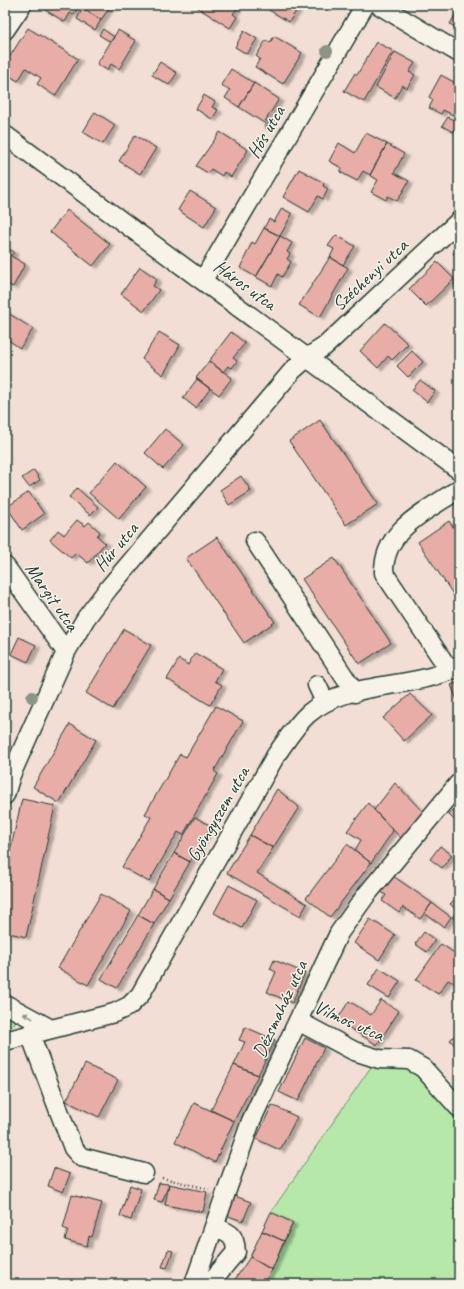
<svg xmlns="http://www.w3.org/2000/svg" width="464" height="1289" viewBox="0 0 464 1289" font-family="Caveat,sans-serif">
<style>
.grass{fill:#b5e8a9;stroke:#6a926e}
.building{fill:#e8ada6;stroke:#1f3d34;filter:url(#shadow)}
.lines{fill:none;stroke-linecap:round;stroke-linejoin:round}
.minor-casing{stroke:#1f3d34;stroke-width:21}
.path{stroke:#1f3d34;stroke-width:2.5;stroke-dasharray:1 3;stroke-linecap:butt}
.minor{stroke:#f7f3e8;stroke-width:18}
.tree{fill:#8b9486}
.oneway{fill:#8b988e}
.labels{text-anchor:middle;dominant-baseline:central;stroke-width:3;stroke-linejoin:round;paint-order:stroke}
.street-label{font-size:19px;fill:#1f3d34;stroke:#f7f3e8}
</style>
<defs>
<filter id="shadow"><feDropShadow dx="4.5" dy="2.5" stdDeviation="1" flood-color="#0004"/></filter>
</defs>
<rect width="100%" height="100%" fill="#f2ded4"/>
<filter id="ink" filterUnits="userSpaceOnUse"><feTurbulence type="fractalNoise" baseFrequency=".025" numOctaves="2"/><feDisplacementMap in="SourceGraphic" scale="8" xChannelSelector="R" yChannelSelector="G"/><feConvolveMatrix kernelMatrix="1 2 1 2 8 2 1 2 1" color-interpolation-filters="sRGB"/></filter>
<g filter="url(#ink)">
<path class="grass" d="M5 1010 16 1019 14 1025 5 1029Z
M373 1064 403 1067 418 1074 459 1122V1284H263L272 1270 293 1223 271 1212Z"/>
<path class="building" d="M44 5H77L79 6 73 15 70 13 65 22 42 8Z
M77 5H111L101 20Z
M200 5H234L238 7 233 14 237 17 230 28 198 8Z
M261 5H300L289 22Z
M447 5H459V8L457 11Z
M83 8 101 20 95 30 77 19Z
M459 8V30L450 24Z
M28 28 78 59 55 96 37 84 41 78 26 68 18 81 5 73V64Z
M103 29 114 37 111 42 99 35Z
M118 30 136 41 119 69 111 64 107 70 97 64Z
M244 31 257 39 247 54 235 47Z
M274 36 302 53 283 84 255 67 260 59 256 56 266 40 270 43Z
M376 42 393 51 364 102 344 91 355 73 357 75Z
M395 52 415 63 409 72 415 75 407 88 402 85 395 98 376 87Z
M160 62 177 73 169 85 152 75Z
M231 69 254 83 239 107 225 98 230 90 221 85Z
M441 75 459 85V104L453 115 443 110 441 114 429 108 433 100 429 97Z
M254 83 279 99 264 123 239 107Z
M204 95 215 102 212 107 218 110 212 119 196 109Z
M95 112 115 125 103 144 83 132Z
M448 117 458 122 453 132 442 126Z
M220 132 248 150 231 177 224 172 222 176 211 169 208 173 196 166Z
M366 133 387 144 370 175 363 171 357 181 340 172 342 168 329 161 339 143 355 153Z
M135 135 156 148 140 174 119 161Z
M387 144 404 154 394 173 409 181 397 201 388 196 386 200 371 192 378 180 370 175Z
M299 169 324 183 323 186 328 189 323 199 318 196 309 212 283 197Z
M190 191 216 207 204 227 178 210Z
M282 208 292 214 280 236 264 228 269 219 274 222Z
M67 210 110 244 93 266 50 232Z
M264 228 280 236 256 277 240 268 252 242 255 244Z
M336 235 355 246 343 265 330 257 334 249 328 246Z
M280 236 292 243 287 252 290 254 287 259 291 262 282 277 278 274 272 286 256 277Z
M5 247 14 252 11 256 25 264 13 287 5 283Z
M459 247V260L453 253Z
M330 257 348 268 320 317 299 305Z
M437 262 454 279 426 306 409 289Z
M140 267 157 279 153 286 159 290 144 311 121 294Z
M5 311 33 329 20 348 5 338Z
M385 323 408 344 392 360 388 356 378 368 360 351Z
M159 332 180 345 163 375 142 359Z
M231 332 245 343 233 358 237 361 232 368 228 366 223 372 209 361Z
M412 351 423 362 408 377 397 366Z
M209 361 232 378 219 395 196 378Z
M197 379 210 389 196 408 183 398Z
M420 380 435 391 427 402 412 390Z
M320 420 378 504 346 525 289 441Z
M165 429 184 445 163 469 145 453Z
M117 461 146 487 119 519 89 493Z
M34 470 40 480 29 487 22 478Z
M241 476 251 491 229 505 220 490Z
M77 488 98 507 90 515 69 497Z
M29 492 44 514 22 530 7 507Z
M77 520 85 526 89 522 100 532 97 536 105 543 88 563 76 553 71 558 50 540 58 530 64 535Z
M449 521 459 536V603L418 542Z
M217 537 275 622 244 643 186 558Z
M334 558 391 643 359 664 302 579Z
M124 629 151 645 113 709 86 693Z
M19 637 36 645 28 662 11 654Z
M195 653 222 669 215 681 222 685 210 705 167 679 179 659 188 665Z
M459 682V705L451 685Z
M410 694 432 715 404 741 383 718Z
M216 706 243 721 214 771 218 774 183 835 178 832 149 882 122 867 151 817 145 814 180 754 186 757Z
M70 724 96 740 59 803 33 787Z
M395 783 424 813 403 840 374 810Z
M277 789 299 807 273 848 250 835Z
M22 799 55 806 26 937 5 932V873Z
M368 803 393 831 371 863 355 850 361 840 347 831Z
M459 803V824L449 815Z
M195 817 211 826 190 862 174 853Z
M250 835 273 848 257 873 307 904 300 916 227 873Z
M347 844 371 863 330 917 306 898Z
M440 846 452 855 442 868 430 859Z
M174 853 190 862 169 898 153 889Z
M393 876 432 903 420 919 403 907 399 913 382 901 386 895 381 892Z
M229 885 257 900 242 928 214 913Z
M153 889 169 898 154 924 138 915Z
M101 894 131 911 88 985 58 968Z
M459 895V923L452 917 458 911 450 904Z
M432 903 451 917 444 927 424 913Z
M138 915 154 924 117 988 101 979Z
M370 919 395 935 379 960 354 943Z
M424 932 435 940 427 952 415 944Z
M441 944 459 956V975L454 983 448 980 438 994 416 980Z
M274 960 305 973 292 1003 267 992 276 972 270 969Z
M379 968 400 981 389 998 368 985Z
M381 1000 399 1011 377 1045 337 1020 349 1001 371 1015Z
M245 1027 275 1040 258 1075 234 1065 245 1042 239 1040Z
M459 1031V1050L450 1040Z
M305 1038 324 1048 298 1101 279 1092Z
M85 1064 118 1080 99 1117 66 1101Z
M234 1065 258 1075 234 1121 211 1110Z
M194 1103 234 1121 215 1162 175 1142Z
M272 1105 297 1117 280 1150 256 1139Z
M54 1168 70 1174 63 1192 48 1186Z
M159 1183 169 1184 162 1202 154 1200Z
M169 1184 207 1192 203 1212 165 1205Z
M130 1185 141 1189 131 1220 120 1216Z
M72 1195 102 1203 92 1237 89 1236 87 1246 65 1240 68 1230 63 1228Z
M235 1196 251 1202 243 1221 228 1216Z
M271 1212 293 1223 284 1241 262 1231Z
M262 1231 284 1241 272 1270 250 1257Z
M168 1250 173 1251 167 1268 162 1267Z
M250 1257 272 1270 263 1284H232Z"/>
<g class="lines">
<g class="minor-casing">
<path id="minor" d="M379 5 459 53
M5 30 22 5
M5 135 459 470
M203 280 365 5
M255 541 355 693
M5 566 66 652
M450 671 384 573C383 529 427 511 459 489
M317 685 325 702
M5 795 11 775 66 652 86 618 108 589 293 370 308 357 325 346 459 221
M5 1004 51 1029
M298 1021 354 1051 379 1059 409 1060 423 1068 459 1108
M30 1034 73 1148 81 1157 144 1173
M5 1041 114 1013 129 1006 140 995 276 755C286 741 295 726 308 714 348 679 413 691 459 666
M194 1284 251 1121 339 933 367 894 459 783
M209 1284 236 1252C235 1235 231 1233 215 1227"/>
</g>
<path class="path" d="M162 1178 209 1189"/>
<use href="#minor" class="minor"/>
</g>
<g class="tree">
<circle cx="327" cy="51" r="6"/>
<circle cx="270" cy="125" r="6"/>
<circle cx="32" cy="697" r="6"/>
</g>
<defs><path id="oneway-solid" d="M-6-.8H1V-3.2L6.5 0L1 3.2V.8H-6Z"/></defs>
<use class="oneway" href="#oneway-solid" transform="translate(28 1016) rotate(-151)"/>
</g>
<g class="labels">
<g class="street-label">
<text transform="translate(266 132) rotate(-60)">Hős utca</text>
<text transform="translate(370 275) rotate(-43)">Széchenyi utca</text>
<text transform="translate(245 285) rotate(36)">Háros utca</text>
<text transform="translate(116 547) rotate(-50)">Húr utca</text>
<text transform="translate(52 597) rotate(55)">Margit utca</text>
<text transform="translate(218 814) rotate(-60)">Gyöngyszem utca</text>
<text transform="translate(280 1009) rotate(-65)">Dézsmaház utca</text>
<text transform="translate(349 1021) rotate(24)">Vilmos utca</text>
</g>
</g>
<rect width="464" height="1289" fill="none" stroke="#f7f3e8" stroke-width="20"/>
<rect x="10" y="10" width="444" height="1269" fill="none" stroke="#1f3d34" stroke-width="1.5" filter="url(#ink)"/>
</svg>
